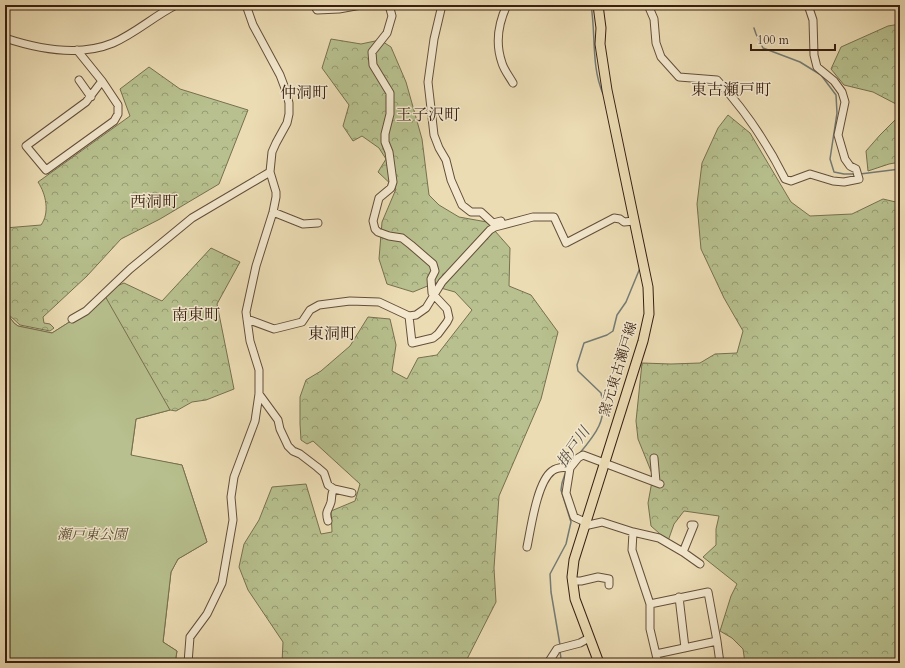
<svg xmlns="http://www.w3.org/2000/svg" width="905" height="668" viewBox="0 0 905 668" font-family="Cardo,'Noto Serif JP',serif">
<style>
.forest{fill:url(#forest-crowns);stroke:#777050}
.green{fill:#b7c08e;stroke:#777050}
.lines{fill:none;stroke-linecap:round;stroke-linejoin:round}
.stream{stroke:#747b75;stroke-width:1.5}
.minor-casing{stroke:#644e3a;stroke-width:9}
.major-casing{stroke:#371f11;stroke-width:11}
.minor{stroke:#f3e8ce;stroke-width:7}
.major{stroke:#ecdcb4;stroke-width:9}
.labels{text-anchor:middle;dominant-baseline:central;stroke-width:3;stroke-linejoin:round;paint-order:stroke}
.street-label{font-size:14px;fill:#371f11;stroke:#f3e8ce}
.park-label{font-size:14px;font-style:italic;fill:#5d4f36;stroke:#f3e8ce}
.water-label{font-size:15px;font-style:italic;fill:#554d43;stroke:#f3e8ce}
.quarter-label{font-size:16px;fill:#371f11;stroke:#f3e8ce}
</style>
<defs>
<pattern id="forest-crowns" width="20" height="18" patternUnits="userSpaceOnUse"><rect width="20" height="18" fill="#b7c08e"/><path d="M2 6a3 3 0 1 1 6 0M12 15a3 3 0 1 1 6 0" fill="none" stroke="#969b73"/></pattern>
</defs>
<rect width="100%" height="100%" fill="#ecdcb4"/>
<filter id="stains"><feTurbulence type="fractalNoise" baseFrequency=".005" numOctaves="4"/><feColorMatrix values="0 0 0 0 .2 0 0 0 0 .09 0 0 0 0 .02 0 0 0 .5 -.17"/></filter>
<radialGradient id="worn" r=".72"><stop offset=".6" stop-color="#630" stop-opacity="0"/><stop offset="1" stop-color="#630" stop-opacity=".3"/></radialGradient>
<path class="forest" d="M900 24V162L889 164 868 171 866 151 880 135 897 118 896 104 873 92 844 85 831 69 841 47 888 26Z
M331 39 361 44 380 40 391 47 406 82 422 139 429 195 439 205 459 217 487 222 510 248 509 286 531 295 558 332 541 399 499 496 494 568 496 602 465 663H282L283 642 248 590 239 567 244 544 259 520 272 487 306 484 321 534 332 532 331 511 355 501 360 484 313 441 307 444 301 440 300 424V397L306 380 321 371 350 346 368 317 390 319 396 345 392 371 407 379 418 358 437 355 472 310 455 292 430 285 413 292 387 284 379 259 382 222 396 189 378 172 386 159 379 148 362 136 353 141 343 126 349 105 322 68Z
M149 67 180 89 248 110 219 184 160 219 121 239 87 276 43 317 44 323 50 324 54 328 50 331 20 325 8 314 5 313V228L41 225C50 213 46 194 38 182L130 116 120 89Z
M728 115 750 133 791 202 810 216 852 214 883 199 900 203V663H745L743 649 732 638 720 631 731 596 737 584 703 557 716 545V529L719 516 684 511 674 524 668 541 651 526 648 503 653 476 638 439 636 421 642 363 671 364 700 363 715 354 737 353 743 331 724 298 701 249 697 204 702 163 718 128Z
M211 248 240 262 217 304 234 389 206 400 192 402 176 411 170 410 136 419 131 456 182 465 207 542 178 559 171 572 163 642 177 651 175 663H5V315H8L14 323 18 326 52 333 71 321 117 286 124 283 162 301Z"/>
<path class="green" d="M105 296 170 410 136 419 131 455 182 465 207 542 178 559 171 572 163 642 177 651 175 663H5V315H8L14 323 18 326 52 333 71 321Z"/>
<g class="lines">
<path class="stream" d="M591 5C596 35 591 66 603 94
M754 28 756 34 763 48 800 62 821 75 836 95 837 113 830 159 834 172 844 174H854
M860 174 900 169
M579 454C596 434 608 419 601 393L578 371 577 365 584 343 607 335 613 331 617 315 626 302 640 268
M560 645 551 592 550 574 566 544 571 522 561 490 562 483 566 471
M559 663 561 659 560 651"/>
<g class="minor-casing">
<path id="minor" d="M314 5 317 10 339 9 361 5
M389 5 392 16 387 33 372 52 373 65 390 93V114L385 134V142L389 152 393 182 391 188 379 198 373 221 375 229 378 232 389 236 402 238 411 245 433 264 435 271 431 279 432 293 447 309 449 318 447 322 438 334 433 338 412 343 409 316
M442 5 434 39 428 82 434 135 439 148 446 160 451 180 462 205 471 212H481L493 223 501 221
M507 5C498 24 495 43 502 63 504 70 509 76 513 83
M648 5 654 19 656 43 661 57 679 77 717 80C745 110 767 143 785 179L791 181 810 174 833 181 844 182 859 179 856 169 850 166 845 159 838 135 845 102 842 92 834 81 817 67 814 55 813 20 808 5
M5 38C38 49 79 57 113 43 136 33 154 16 176 5
M77 50 102 81 86 102 26 146 46 170 114 121 118 114V105L102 81
M79 80 91 97
M273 212 303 224 318 223
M72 319 86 311 130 269 192 218 270 172
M247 319 274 329 302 322 310 310 319 305 350 301 379 302 409 316 416 315 426 308 442 282 490 230 495 227 533 217H554L566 243 614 218 620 219 624 222 634 221
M259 394 278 420 280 429 288 446 293 451 300 454 317 467 324 473 328 485 334 489 352 493
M654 458 656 482
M328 521C325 510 328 512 331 502 332 497 331 493 334 489
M585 522 574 517 566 493 570 468 578 458 583 455 660 484
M584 526 602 522 633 532 659 538 683 552 700 564
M633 532 632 550 650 604V629L658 663
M527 547C531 528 537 482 552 471 557 467 564 467 570 468
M683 552 694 525H691
M572 581H581L598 577 609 579V585
M679 597 685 648
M650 604 708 592 717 641 656 654
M717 641 720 663
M188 663 190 637 207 614 222 583 233 520 231 497 234 477 255 421 259 394V370L250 341 246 312 256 266 273 212 276 197V192L270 172 272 152 276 143 287 123 289 114V103L286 91 280 75 253 25 246 5
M548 663 557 649 580 643 589 638"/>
</g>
<g class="major-casing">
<path id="major" d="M598 5 601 28 600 44 607 90 648 287 649 314 643 341 574 560 572 577 575 599 599 663"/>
</g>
<use href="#minor" class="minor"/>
<use href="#major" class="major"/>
</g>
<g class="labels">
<g class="street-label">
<text transform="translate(618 369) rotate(-73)">窯元東古瀬戸線</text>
</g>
<g class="park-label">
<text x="92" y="534">瀬戸東公園</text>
</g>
<g class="water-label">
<text transform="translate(573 447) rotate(-55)">掛戸川</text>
</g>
<g class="quarter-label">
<text x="731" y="90">東古瀬戸町</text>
<text x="304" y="93">仲洞町</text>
<text x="428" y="115">王子沢町</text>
<text x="154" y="202">西洞町</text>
<text x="196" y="315">南東町</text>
<text x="332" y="334">東洞町</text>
</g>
</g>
<rect width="905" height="668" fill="none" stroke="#ecdcb4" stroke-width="20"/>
<rect x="6" y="6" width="893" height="656" fill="none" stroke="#371f11" stroke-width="2"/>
<rect x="10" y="10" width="885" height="648" fill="none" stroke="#371f11"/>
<path d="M751 44v6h84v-6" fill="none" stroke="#371f11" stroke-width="2"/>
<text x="757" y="44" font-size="12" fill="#371f11" stroke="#f3e8ce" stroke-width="3" paint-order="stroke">100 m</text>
<rect width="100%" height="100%" filter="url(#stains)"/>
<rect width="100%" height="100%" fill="url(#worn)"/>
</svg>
